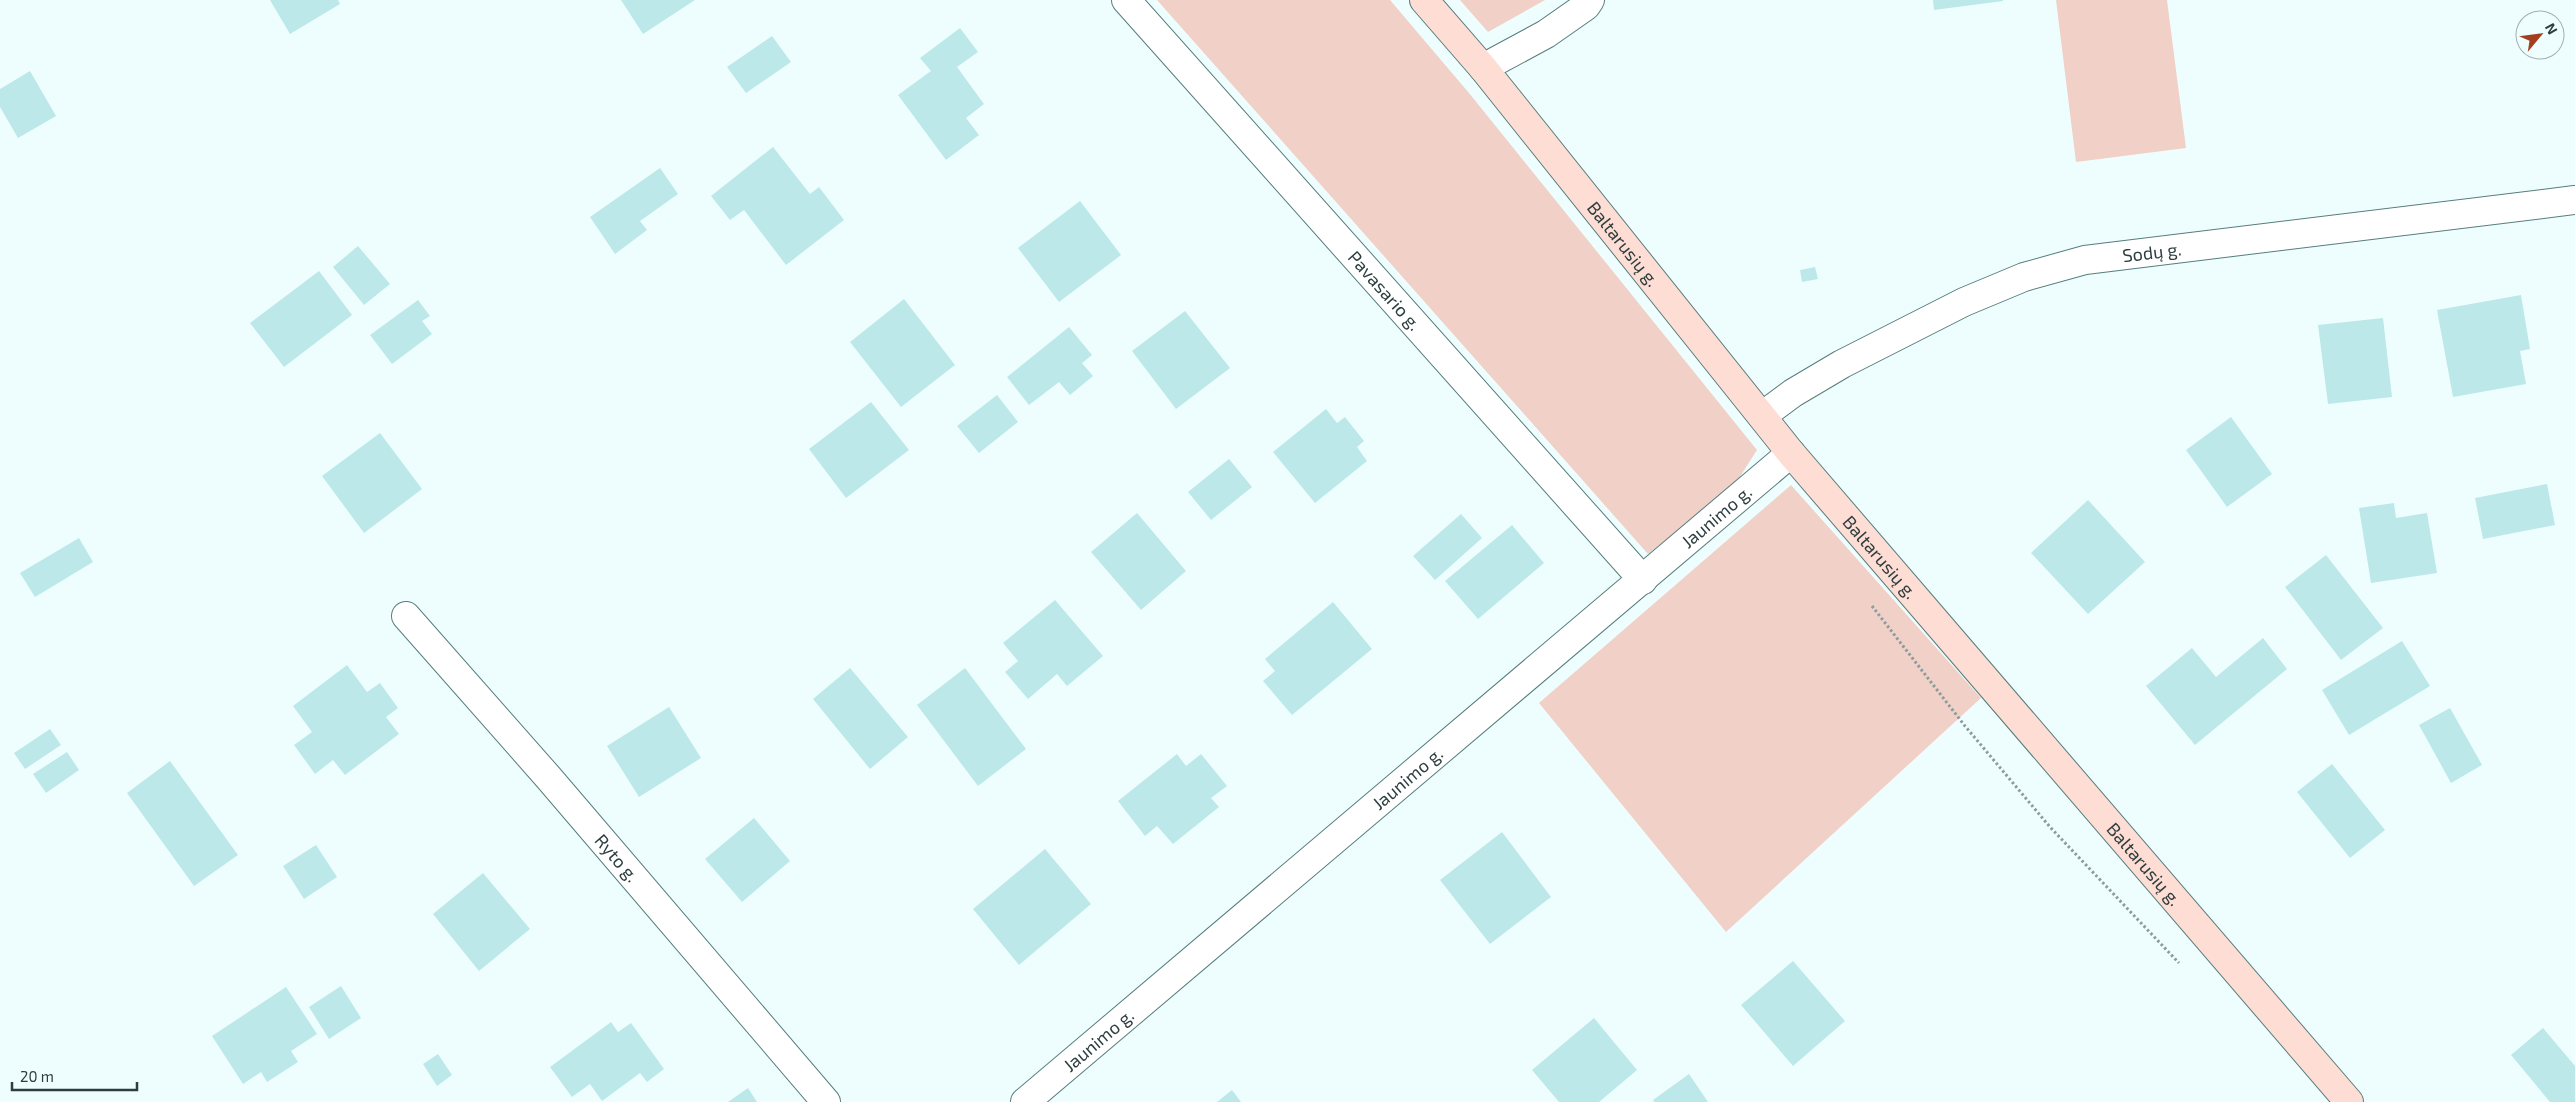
<svg xmlns="http://www.w3.org/2000/svg" width="2575" height="1102" viewBox="0 0 2575 1102" font-family="'Exo 2',sans-serif">
<style>
.green{fill:#f1d0c7}
.building{fill:#bce8e9}
.lines{fill:none;stroke-linecap:round;stroke-linejoin:round}
.minor-casing{stroke:#577d7d;stroke-width:30}
.secondary-casing{stroke:#577d7d;stroke-width:30}
.path{stroke:#8c9c9d;stroke-width:3;stroke-dasharray:2.5 2.5;stroke-linecap:butt}
.minor{stroke:#fff;stroke-width:28}
.secondary{stroke:#feddd4;stroke-width:28}
.labels{text-anchor:middle;dominant-baseline:central;stroke-width:4;stroke-linejoin:round;paint-order:stroke}
.street-label{font-size:18px;fill:#2e3e3f;stroke:#eefefe}
</style>
<rect width="100%" height="100%" fill="#eefefe"/>
<path class="green" d="M1157 0H1390L1469 93 1757 450 1734 486 1648 554Z
M1460 0H1545L1488 32Z
M2056 0H2167L2186 148 2076 162Z
M1791 485 1981 698 1726 932 1539 703Z"/>
<path class="building" d="M270 0H338L340 4 290 34Z
M621 0H695L643 34Z
M1933 0H2003V1L1934 10Z
M960 28 978 52 957 67 984 104 966 118 979 135 946 160 898 95 931 71 920 58Z
M772 36 791 62 746 93 727 67Z
M30 71 56 116 18 138 0 107V89Z
M773 147 810 194 819 187 844 220 786 265 744 210 730 220 711 196Z
M660 168 678 194 640 221 647 230 615 254 590 217Z
M1080 201 1121 255 1059 302 1018 248Z
M358 246 390 284 364 305 333 267Z
M1815 267 1818 279 1802 282 1800 270Z
M319 271 352 315 284 367 250 323Z
M2521 295 2530 349 2520 351 2526 384 2453 397 2437 310Z
M904 299 955 365 901 407 850 342Z
M418 300 430 316 422 321 432 334 392 364 370 335Z
M1185 311 1230 368 1176 409 1132 351Z
M2383 318 2392 397 2328 404 2318 325Z
M1069 327 1092 355 1082 363 1093 376 1070 395 1059 382 1029 405 1007 377Z
M997 395 1018 422 979 453 957 426Z
M871 402 909 450 846 498 809 449Z
M1326 409 1337 423 1345 417 1364 441 1357 447 1367 461 1315 503 1273 452Z
M2231 417 2272 474 2227 507 2186 450Z
M380 433 422 489 364 533 322 476Z
M1229 459 1252 487 1211 520 1188 492Z
M2547 484 2555 525 2483 539 2475 498Z
M2088 500 2145 562 2088 614 2031 553Z
M2394 503 2396 518 2427 513 2437 573 2371 583 2359 508Z
M1137 513 1186 571 1141 610 1091 552Z
M1461 514 1482 538 1435 580 1413 556Z
M1512 525 1544 563 1478 619 1445 581Z
M79 538 93 562 35 597 20 573Z
M2326 555 2383 628 2341 660 2285 587Z
M1055 600 1103 656 1067 686 1057 674 1028 699 1005 672 1018 661 1003 643Z
M1333 602 1372 649 1292 715 1263 681 1275 671 1265 659Z
M2263 638 2287 669 2195 745 2146 686 2192 648 2216 677Z
M2402 641 2430 686 2349 735 2322 690Z
M347 665 367 692 380 683 398 708 386 717 399 734 345 775 333 760 315 774 294 745 312 732 293 706Z
M850 668 908 737 870 769 813 699Z
M965 668 1026 749 978 786 917 705Z
M669 707 701 758 639 797 607 746Z
M2450 708 2482 765 2451 783 2419 725Z
M50 729 61 745 25 769 14 753Z
M67 752 79 770 46 793 33 774Z
M1177 754 1186 766 1201 754 1227 786 1211 798 1219 807 1173 844 1157 826 1145 836 1118 801Z
M170 761 238 855 194 886 127 793Z
M2332 764 2385 830 2350 858 2297 792Z
M754 818 790 861 742 902 705 859Z
M1502 832 1551 897 1490 944 1440 880Z
M316 845 337 877 304 899 283 866Z
M1045 849 1091 904 1019 965 973 909Z
M483 873 530 929 479 971 433 914Z
M1793 961 1845 1021 1793 1066 1741 1005Z
M341 986 361 1018 329 1039 309 1007Z
M286 987 317 1034 291 1051 298 1062 267 1082 261 1072 243 1084 212 1036Z
M1594 1018 1637 1070 1599 1102H1559L1532 1070Z
M611 1022 618 1032 631 1023 664 1069 647 1082 640 1073 602 1101 590 1084 572 1097 550 1067Z
M2543 1028 2575 1066V1102H2550L2511 1055Z
M438 1054 452 1075 437 1086 423 1064Z
M1689 1074 1708 1102H1654L1653 1100Z
M748 1088 757 1102H728Z
M1232 1090 1241 1102H1217Z"/>
<g class="lines">
<g class="minor-casing">
<g id="minor">
<path id="s1" d="M1126 0 1643 580"/>
<path d="M1483 68 1546 34 1586 6 1590 0"/>
<path id="s2" d="M1762 416 1793 393 1842 364 1964 302 2024 277 2085 260 2575 200"/>
<path id="s3" d="M406 616 548 777 826 1102"/>
<path id="s4" d="M1025 1102 1791 453"/>
</g>
</g>
<g class="secondary-casing">
<g id="secondary">
<path id="s5" d="M1424 0 1483 68 1791 453 2349 1102"/>
</g>
</g>
<path class="path" d="M1872 606 1965 726 2050 827 2179 963"/>
<use href="#minor" class="minor"/>
<use href="#secondary" class="secondary"/>
</g>
<g class="labels">
<g class="street-label">
<text stroke="none"><textPath href="#s5" startOffset="315">Baltarusių g.</textPath></text>
<text stroke="none"><textPath href="#s2" startOffset="428">Sodų g.</textPath></text>
<text stroke="none"><textPath href="#s1" startOffset="389">Pavasario g.</textPath></text>
<text stroke="none"><textPath href="#s4" startOffset="906">Jaunimo g.</textPath></text>
<text stroke="none"><textPath href="#s5" startOffset="720">Baltarusių g.</textPath></text>
<text stroke="none"><textPath href="#s4" startOffset="501">Jaunimo g.</textPath></text>
<text stroke="none"><textPath href="#s3" startOffset="321">Ryto g.</textPath></text>
<text stroke="none"><textPath href="#s5" startOffset="1125">Baltarusių g.</textPath></text>
<text stroke="none"><textPath href="#s4" startOffset="96">Jaunimo g.</textPath></text>
</g>
</g>
<g transform="translate(2540 35) rotate(61)"><circle r="24" fill="#eefefe" stroke="#a1b1b2"/>
<path d="M0-4L9 19L0 12L-9 19Z" fill="#a53e1f"/>
<text y="-8" font-size="14" font-weight="bold" text-anchor="middle" fill="#2e3e3f">N</text>
</g>
<path d="M12 1082v8h125v-8" fill="none" stroke="#2e3e3f" stroke-width="2.5"/>
<text x="20" y="1082" font-size="15" fill="#2e3e3f" stroke="#eefefe" stroke-width="4" paint-order="stroke">20 m</text>
</svg>
